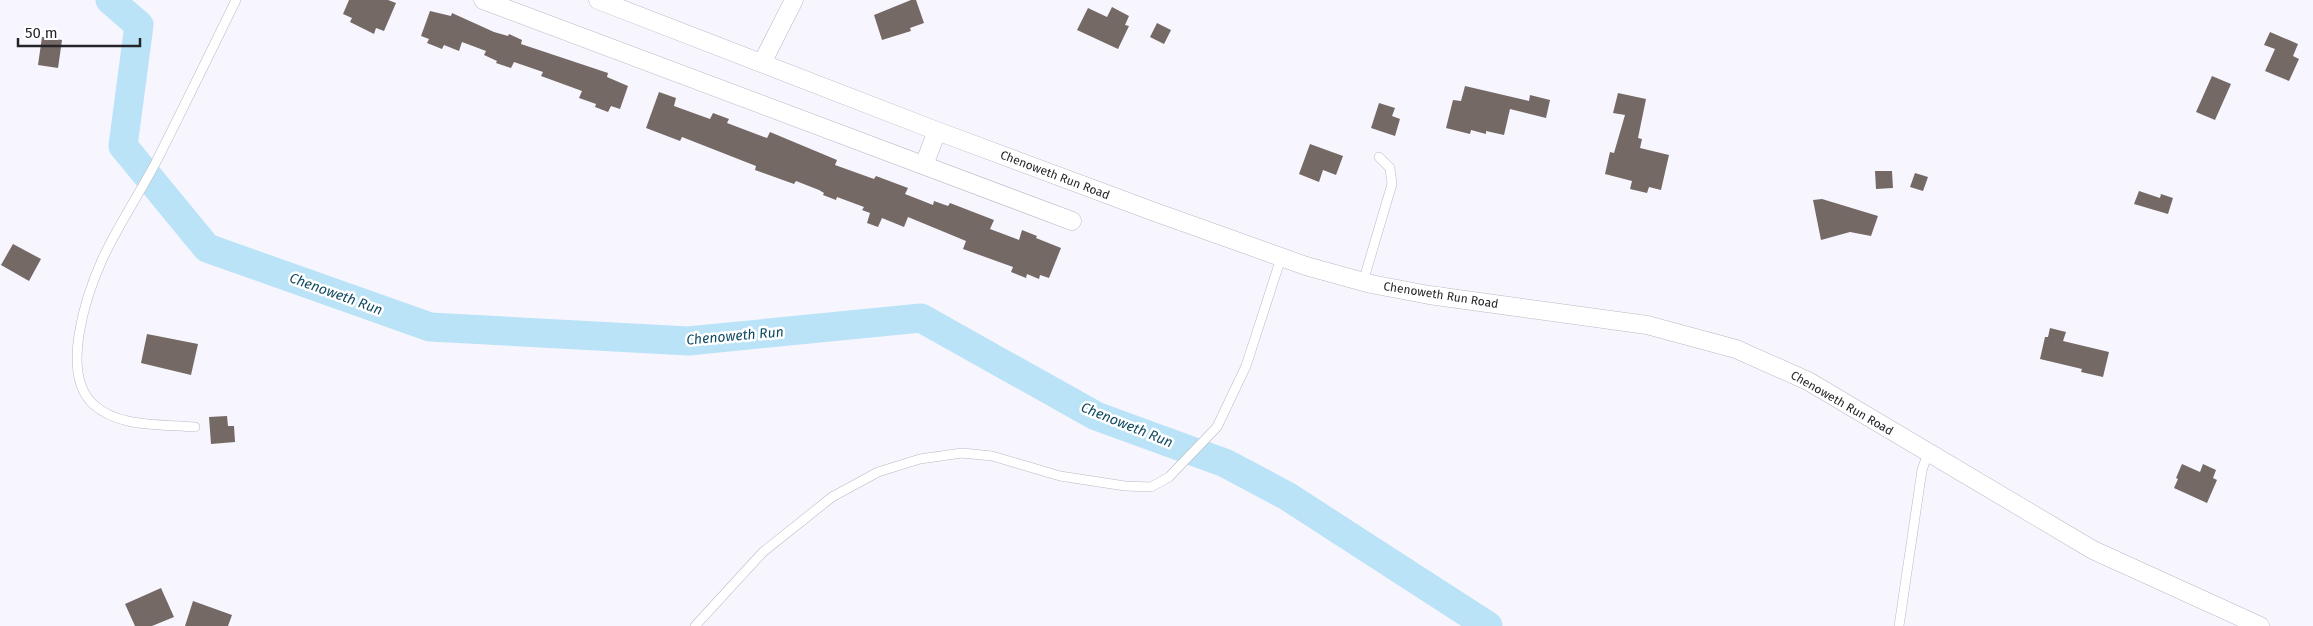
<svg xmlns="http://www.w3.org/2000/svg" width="2313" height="626" viewBox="0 0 2313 626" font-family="'Fira Sans',sans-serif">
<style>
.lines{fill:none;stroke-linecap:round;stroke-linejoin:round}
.river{stroke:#bae3f7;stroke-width:29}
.building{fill:#746965}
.lane-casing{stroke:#bab8c3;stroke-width:10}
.street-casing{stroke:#bab8c3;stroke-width:19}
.lane{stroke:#fff;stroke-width:9}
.street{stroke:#fff;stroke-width:18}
.labels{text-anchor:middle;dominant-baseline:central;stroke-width:5;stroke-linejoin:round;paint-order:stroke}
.street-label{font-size:12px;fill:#252428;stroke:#fff}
.water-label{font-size:14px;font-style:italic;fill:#0f4a61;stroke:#fff}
</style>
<rect width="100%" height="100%" fill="#f7f6ff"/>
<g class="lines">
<path class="river" d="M110 0 139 25 123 146 207 248 430 327 688 341 921 318 1096 416 1225 463 1287 496 1488 626"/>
</g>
<path class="building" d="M349 0H388L396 3 384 31 376 28 374 34 350 22 352 18 343 14Z
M911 0H916L924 23 910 28 911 31 882 40 874 15Z
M1112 7 1129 16 1125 25 1129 26 1118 49 1077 30 1088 8 1107 17Z
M430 11 451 16 452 13 494 32 508 36 509 34 522 40 521 44 608 73 607 77 628 86 620 109 611 106 608 112 595 107 596 104 579 98 582 91 541 76 543 72 514 62 511 68 496 63 497 61 484 55 486 51 462 42 459 51 444 45 442 49 427 43 429 39 421 36Z
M1157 23 1171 30 1164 44 1150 37Z
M2270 32 2298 44 2293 56 2299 59 2289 81 2265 71 2275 49 2264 45Z
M42 37 62 40 58 68 38 65Z
M2212 76 2231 84 2215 120 2196 112Z
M1465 86 1529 101 1530 95 1550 100 1546 118 1510 109 1504 135 1486 131V134L1471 130 1470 134 1446 128 1453 100 1461 101Z
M659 92 676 98 674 106 710 119 713 113 729 119 727 123 767 138 770 132 837 160 835 165 874 179 876 176 908 188 905 194 933 205 934 201 948 206 950 203 994 220 990 229 1019 240 1022 230 1037 236 1036 238 1061 248 1049 278 1040 275 1039 279 1027 274 1026 278 1011 272 1013 267 963 249 966 241 908 217 904 227 882 218 878 227 867 223 870 213 862 210 864 207 837 197 836 200 823 195 824 193 819 190 796 181 794 184 755 170 756 166 682 137 680 141 646 128Z
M1618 93 1646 99 1638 138 1642 139 1640 148 1669 155 1661 190 1649 187 1647 193 1630 189 1632 181 1605 174 1610 152 1614 153 1625 115 1613 113Z
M1379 103 1395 108 1392 116 1400 119 1395 136 1371 128Z
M1310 144 1343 156 1336 175 1323 170 1319 182 1299 174Z
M1875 171H1892L1893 188 1876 189Z
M1915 173 1928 177 1923 191 1910 187Z
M2139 191 2160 198 2161 194 2173 198 2168 214 2134 204Z
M1822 199 1878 216 1871 236 1850 232 1821 240 1813 200Z
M13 244 41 259 29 281 1 265Z
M2050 328 2066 332 2063 341 2109 352 2103 377 2081 372 2082 369 2040 359 2045 337H2048Z
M147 334 198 344 191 375 141 363Z
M227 416 228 426H234L235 442 211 444 209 417Z
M2182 464 2200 472 2203 464 2216 470 2213 478 2217 480 2207 503 2174 488 2178 479 2176 478Z
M161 588 174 617 152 626H135L125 604Z
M193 601 232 615 228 626H185Z"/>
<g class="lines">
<g class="lane-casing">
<path id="lane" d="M1363 282 1392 184 1390 168 1379 157
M195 427C163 424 118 428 93 404 60 373 86 296 102 260 117 227 138 196 155 164 183 109 209 55 236 0
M695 626 763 552 832 497 878 472 920 459 962 453 992 456 1060 476 1125 486 1151 487 1169 477 1217 427 1246 366 1281 258
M1899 626 1922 470 1928 453"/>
</g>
<g class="street-casing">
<path id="street" d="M483 0 1072 221
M598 0 937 131 1152 211 1306 266 1371 284 1429 295 1647 325 1736 349 1808 381 2093 550 2260 626
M762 63 794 0
M924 165 937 131"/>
</g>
<use href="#lane" class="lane"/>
<use href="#street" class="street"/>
</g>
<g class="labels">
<g class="street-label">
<text transform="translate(1055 175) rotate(21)">Chenoweth Run Road</text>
<text transform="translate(1441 295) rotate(9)">Chenoweth Run Road</text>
<text transform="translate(1842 403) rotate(30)">Chenoweth Run Road</text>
</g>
<g class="water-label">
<text transform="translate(336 294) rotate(20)">Chenoweth Run</text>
<text transform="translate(735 336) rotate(-5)">Chenoweth Run</text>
<text transform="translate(1127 425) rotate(22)">Chenoweth Run</text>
</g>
</g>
<path d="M18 38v8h122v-8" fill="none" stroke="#252428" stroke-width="2.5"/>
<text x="25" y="38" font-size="15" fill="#252428" stroke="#ffffff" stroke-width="4" paint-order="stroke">50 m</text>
</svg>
